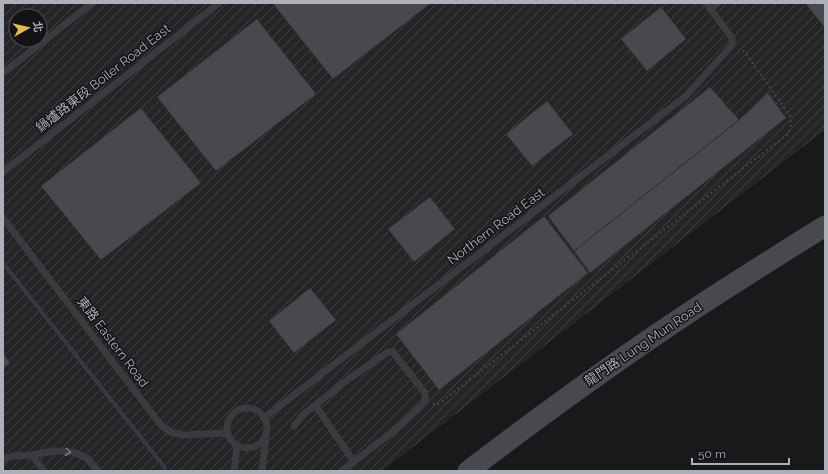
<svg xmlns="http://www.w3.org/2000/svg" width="828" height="474" viewBox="0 0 828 474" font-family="Raleway,'Noto Sans TC',sans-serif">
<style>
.industrial{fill:url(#industrial-furrows);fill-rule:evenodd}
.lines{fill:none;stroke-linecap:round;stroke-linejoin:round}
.stream{stroke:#343a42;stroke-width:4}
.building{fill:#48494d;stroke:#333336}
.path{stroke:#404146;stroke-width:2.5;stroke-dasharray:2 3;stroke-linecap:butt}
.lane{stroke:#3a3a3f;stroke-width:7}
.secondary{stroke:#48494f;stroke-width:21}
.oneway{stroke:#797a82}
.labels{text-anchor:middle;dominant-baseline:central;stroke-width:3;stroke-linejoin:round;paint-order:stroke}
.street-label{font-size:13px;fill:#adafb9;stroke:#141416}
</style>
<defs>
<pattern id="industrial-furrows" width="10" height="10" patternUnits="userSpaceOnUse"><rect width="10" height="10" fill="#252527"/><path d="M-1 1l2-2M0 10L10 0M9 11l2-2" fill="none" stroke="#424244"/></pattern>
</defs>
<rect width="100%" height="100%" fill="#19191b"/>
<path class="industrial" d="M3 3H825V130L382 471H3ZM16 16H40V40H16Z"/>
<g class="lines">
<path class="stream" d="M3 263 165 468"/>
</g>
<path class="building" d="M276 3H431L333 79 274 5Z
M805 3H825V28L818 19Z
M661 7 686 39 647 71 621 39Z
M257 19 316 94 216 171 157 97Z
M710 87 739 120 574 251 548 216Z
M768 93 786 118 590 273 574 251 739 120Z
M547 101 573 134 532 166 506 134Z
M141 108 201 183 101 260 41 186Z
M430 197 455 229 414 262 388 229Z
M544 216 588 273 439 390 396 334Z
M310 288 336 320 294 353 269 321Z
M3 353 10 363 3 369Z"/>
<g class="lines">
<path class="path" d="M433 404 437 405 788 134 791 124 790 116 745 52 739 49"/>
<path class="lane" d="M710 9 718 3
M3 73 92 3
M3 172 219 3
M3 218 160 424 170 432 183 435 228 433
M316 406 354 462
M227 428a20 20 0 1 1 40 0a20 20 0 1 1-40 0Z
M265 417 686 96 732 45V38L706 3
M294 426 304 414 350 378 388 352H393L425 393V402L401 425 342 471
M32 455 44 471
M3 460 12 456 32 455 54 451 73 452 87 458 98 471
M234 471 237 446
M262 471 266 437"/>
<path class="secondary" d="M468 471C535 420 602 371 672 324 722 290 774 258 825 226"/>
</g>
<defs><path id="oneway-chevron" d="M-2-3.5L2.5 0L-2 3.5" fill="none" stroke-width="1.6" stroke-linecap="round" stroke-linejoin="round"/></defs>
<use class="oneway" href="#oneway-chevron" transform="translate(68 452) rotate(7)"/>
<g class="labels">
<g class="street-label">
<text transform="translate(103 78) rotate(-38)">鍋爐路東段 Boiler Road East</text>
<text transform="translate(496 226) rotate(-37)">Northern Road East</text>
<text transform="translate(113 342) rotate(53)">東路 Eastern Road</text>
<text transform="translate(643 344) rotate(-34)">龍門路 Lung Mun Road</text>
</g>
</g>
<rect width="828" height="474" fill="none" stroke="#adafb9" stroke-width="8"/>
<g transform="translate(28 28) rotate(82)"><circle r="19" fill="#141416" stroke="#515257"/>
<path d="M0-3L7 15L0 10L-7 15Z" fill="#debd4d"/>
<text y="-6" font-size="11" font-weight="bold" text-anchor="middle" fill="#adafb9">北</text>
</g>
<path d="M692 458v6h97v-6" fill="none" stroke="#adafb9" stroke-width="2"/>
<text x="698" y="458" font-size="12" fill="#adafb9" stroke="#141416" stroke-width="3" paint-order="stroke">50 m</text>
</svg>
